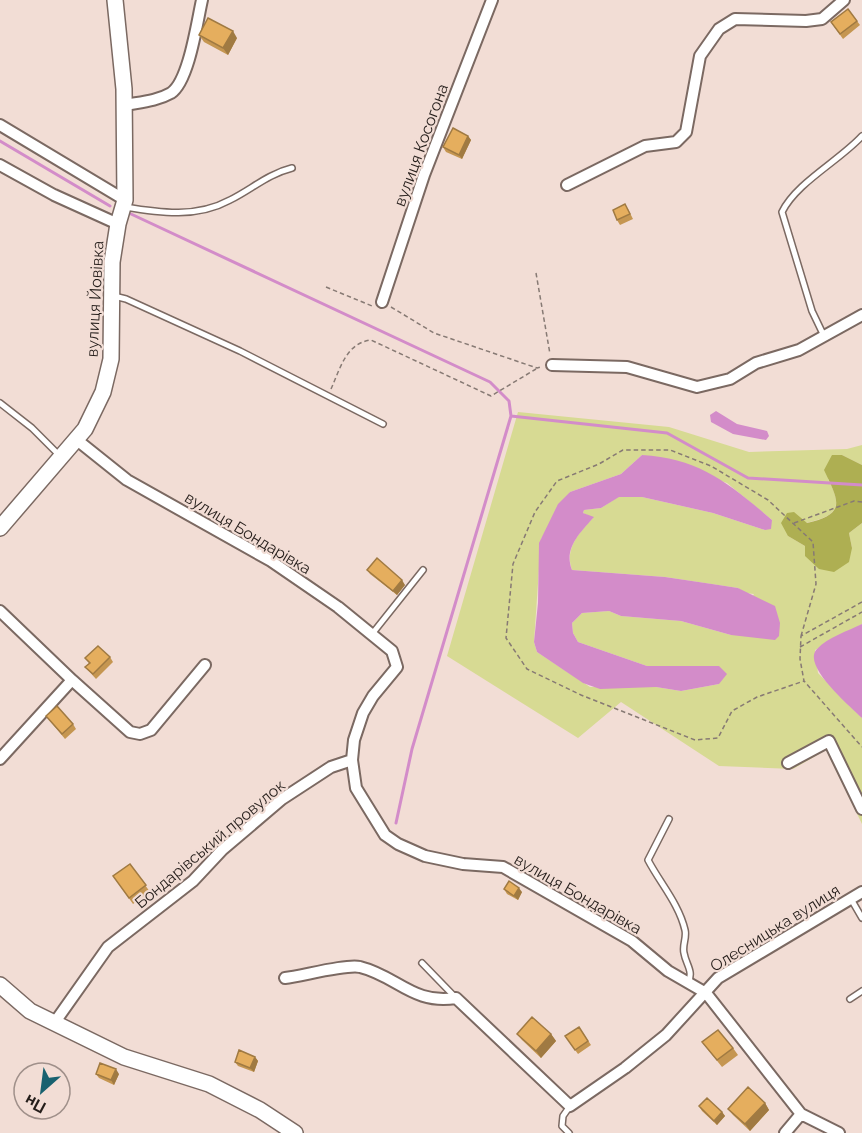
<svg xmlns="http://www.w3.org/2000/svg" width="862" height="1133" viewBox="0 0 862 1133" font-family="Raleway,sans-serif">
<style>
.green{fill:#d7da93;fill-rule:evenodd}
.forest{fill:#aeaf52}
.water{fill:#d38cc9}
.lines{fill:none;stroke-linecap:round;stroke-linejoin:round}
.stream{stroke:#d38cc9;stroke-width:3}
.lane-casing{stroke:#7b6962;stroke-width:8}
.street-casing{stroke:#7b6962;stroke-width:14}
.secondary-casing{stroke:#7b6962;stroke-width:18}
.path{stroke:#877a74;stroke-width:1.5;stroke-dasharray:4.5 3;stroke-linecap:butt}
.lane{stroke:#fff;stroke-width:5}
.street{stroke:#fff;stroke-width:10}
.secondary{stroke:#fff;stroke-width:15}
.wall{fill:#c59651}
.shaded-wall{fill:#a07a42}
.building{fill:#e5ae5e;stroke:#a07a42;stroke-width:1.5}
.labels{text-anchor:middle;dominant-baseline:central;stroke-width:4.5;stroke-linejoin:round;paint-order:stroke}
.street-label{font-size:16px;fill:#241d1a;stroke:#f2ddd5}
</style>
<rect width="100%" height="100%" fill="#f2ddd5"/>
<path class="green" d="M518 412 669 427 749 452 847 449 862 445V465L842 455 828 479C843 507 838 516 806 523L794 513 788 536 805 546 852 548 849 533 862 523V624L815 650 818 673 862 718V824L826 750 793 769 719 766 621 702 578 738 447 656ZM642 455 727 483 772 520 765 530 713 513 642 497H618L601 508 584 510 583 513 593 518C580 532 564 548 572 570L665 577 738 588 745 593 754 594 731 635 681 621 621 616 609 611 582 613 572 623 573 633 578 642 647 666H718L719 684 681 691 656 687H590L537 652 534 642 541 539 570 492 621 474Z"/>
<path class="forest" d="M832 455H842L862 465V523L849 533 852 548 849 562 834 572 819 569 805 556V546L788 536 781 523 787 513 794 512 807 523C848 514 838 500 824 470Z"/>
<path class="water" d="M716 411 737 424 767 431 769 436 766 440 733 434 711 422 710 415Z
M642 455C699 458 730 484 772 520L771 529 765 530 713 513 642 497H619L601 508 584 510 583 513 594 517C581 532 563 548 572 570L665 577 712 584 738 588 775 606 780 623 779 636 775 640 731 635 681 621 621 616 609 611 582 613 572 623 573 633 578 642 647 666H719L727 674 719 684 681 691 656 687 600 689 583 683 537 652 534 642 538 603 539 543 558 504 570 492 621 474Z
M862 624V718C850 706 801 665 817 649 828 637 848 631 862 624Z"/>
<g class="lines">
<path class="stream" d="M0 141 110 206
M131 214 490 382 509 401 511 416 412 749 396 823
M511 416 667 433 748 478 862 485"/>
<g class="lane-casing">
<path id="lane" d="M125 207C161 213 197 218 230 200 252 189 268 174 292 168
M114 296 126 299 240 351 383 424
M824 336 812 311 782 212C796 183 839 161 862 136
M0 403 32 428 60 456
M372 634 423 570
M669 819 648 860C660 883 679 904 685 930 687 938 682 945 684 953 686 965 694 971 688 983
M851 899 862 918
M422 963 455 997
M850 999 862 991
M569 1133 562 1126 563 1116 570 1106"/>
</g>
<g class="street-casing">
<path id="street" d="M125 105C141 102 157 101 171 93 189 81 197 22 202 0
M0 125 125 200
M0 165 54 195 118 224
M567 185 645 146 676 142 686 132 700 56 719 29 735 19 806 21 822 19 844 0
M382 302 424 175 492 0
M552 365 627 367 697 387 730 379 756 363 799 350 862 315
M77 440 127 480 271 561 338 607 392 651 397 667 373 696 363 713 354 740 352 760 356 788 385 835 398 844 425 856 463 864 503 867 632 941 668 971 706 993 801 1114 839 1133
M0 611 72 680
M0 759 72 680 130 732 140 734 151 730 205 665
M788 763 829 741 862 809
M285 978C302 976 346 964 360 967 397 976 413 1005 456 998L570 1106 625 1068 666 1035 718 978 862 892
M55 1022 108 947 193 881 222 850 282 799 331 767 352 760
M785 1133 801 1114"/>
</g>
<g class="secondary-casing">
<path id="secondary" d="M0 528 85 429 103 392 111 359 112 262 118 224 125 200 124 89 115 0
M0 985 30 1011 124 1057 209 1084 260 1110 295 1133"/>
</g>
<path class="path" d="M536 273 550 354
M326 287 372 306
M391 307 434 333 537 368 541 367
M331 389C340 369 346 343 371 340L491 396 536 369
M794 523 854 501 862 502
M862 602 801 636 800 659 804 681 862 747
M801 636 816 584 813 542 768 500 711 466 670 450H623L599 464 557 481 535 512 513 564 506 638 527 669 581 695 695 740 718 738 732 711 757 697 804 681
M800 647 862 612"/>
<use href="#lane" class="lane"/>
<use href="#street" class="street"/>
<use href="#secondary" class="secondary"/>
</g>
<path class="wall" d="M848 9 860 25 843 39 831 22Z
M199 35 237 38 228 55 204 42Z
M468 136 471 140 462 159 446 152 443 147Z
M628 209 633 219 620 225 617 220Z
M367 570 405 585 397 595 370 574Z
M110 657 113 662 96 679 85 667 89 663 85 658Z
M46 716 73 724 76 729 65 739Z
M130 864 150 892 133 904 113 876Z
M504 889 522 892 518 900 507 894Z
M579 1027 591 1045 578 1054 565 1036Z
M517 1034H551L556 1041 541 1058 522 1040Z
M702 1042 733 1048 738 1055 722 1067Z
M255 1057 258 1061 254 1072 238 1066 235 1062Z
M96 1074H119L114 1085 99 1078Z
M765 1103 769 1110 750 1131 733 1115 728 1109Z
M699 1106 722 1112 725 1116 717 1125 702 1111Z"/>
<path class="shaded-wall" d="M233 31 237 38 228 55 223 48Z
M468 136 471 140 462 159 459 155Z
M402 580 405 585 397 595 393 591Z
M519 888 522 892 518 900 514 896Z
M551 1034 556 1041 541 1058 536 1051Z
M255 1057 258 1061 254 1072 250 1068Z
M116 1069 119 1074 114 1085 111 1080Z
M765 1103 769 1110 750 1131 745 1124Z
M722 1112 725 1116 717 1125 714 1121Z"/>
<path class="building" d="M848 9 857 21 840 34 831 22Z
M208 18 233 31 223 48 199 35Z
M453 128 468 136 459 155 443 147Z
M625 204 630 214 617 220 613 210Z
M377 558 402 580 393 591 367 570Z
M98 646 110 657 93 674 85 667 90 663 85 658Z
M57 706 73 724 62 734 46 716Z
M130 864 146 885 129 898 113 876Z
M509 881 519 888 514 896 504 889Z
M532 1017 551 1034 536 1051 517 1034Z
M579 1027 588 1041 575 1050 565 1036Z
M718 1030 733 1048 717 1060 702 1042Z
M239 1050 255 1057 250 1068 235 1062Z
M100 1063 116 1069 111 1080 96 1074Z
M748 1087 765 1103 745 1124 728 1109Z
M707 1098 722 1112 714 1121 699 1106Z"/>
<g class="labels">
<g class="street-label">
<text transform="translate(421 145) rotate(-70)">вулиця Косогона</text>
<text transform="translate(95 299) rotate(-87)">вулиця Йовівка</text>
<text transform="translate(248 533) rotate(31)">вулиця Бондарівка</text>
<text transform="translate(210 844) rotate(-40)">Бондарівський провулок</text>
<text transform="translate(578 894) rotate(30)">вулиця Бондарівка</text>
<text transform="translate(775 928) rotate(-32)">Олесницька вулиця</text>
</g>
</g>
<g transform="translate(42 1091) rotate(208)"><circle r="28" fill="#f2ddd5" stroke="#a0908a" stroke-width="1.5"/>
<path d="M0-4.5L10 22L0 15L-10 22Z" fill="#18616f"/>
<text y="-9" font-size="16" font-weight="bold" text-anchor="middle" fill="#241d1a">Пн</text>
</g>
</svg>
